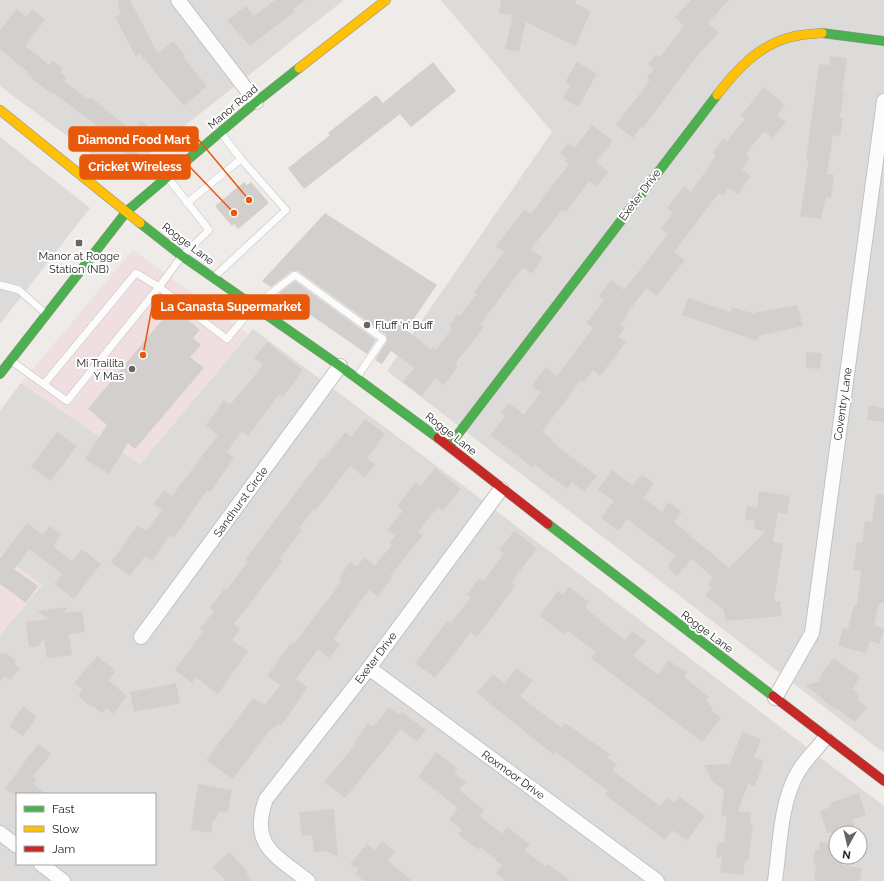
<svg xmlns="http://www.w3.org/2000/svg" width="884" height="881" viewBox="0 0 884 881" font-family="Raleway,sans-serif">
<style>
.residential{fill:#dddbda;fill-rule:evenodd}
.commercial{fill:#efdfe0}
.building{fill:#d2cfcd}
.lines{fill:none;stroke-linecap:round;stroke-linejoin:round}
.lane-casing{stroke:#c3c2c0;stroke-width:8}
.street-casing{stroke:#c3c2c0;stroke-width:16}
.fast-casing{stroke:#989580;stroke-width:10}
.slow-casing{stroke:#989580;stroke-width:10}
.jam-casing{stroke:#989580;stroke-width:10}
.lane{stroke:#fcfcfc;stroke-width:7}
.street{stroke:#fcfcfc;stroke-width:14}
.fast{stroke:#4caf50;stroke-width:9}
.slow{stroke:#ffc107;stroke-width:9}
.jam{stroke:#c62828;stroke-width:9}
.poi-dot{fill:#676665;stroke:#fff;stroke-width:1.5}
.labels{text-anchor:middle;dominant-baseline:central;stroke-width:4;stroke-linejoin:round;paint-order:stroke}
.street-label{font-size:11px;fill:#1f1f1f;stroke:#fff}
.poi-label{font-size:11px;fill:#1f1f1f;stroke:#fff}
.leader{fill:none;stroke:#e8590c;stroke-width:1.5}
.callout-dot{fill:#e8590c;stroke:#fff;stroke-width:1.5}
.callout{fill:#e8590c;stroke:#e8590c;stroke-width:1.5}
.callout-label{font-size:12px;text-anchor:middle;font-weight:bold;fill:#fff}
</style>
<rect width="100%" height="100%" fill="#eeebe8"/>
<path class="residential" d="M0 0H344L121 176 0 86Z
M441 0H884V753L387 371 552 132Z
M0 137 90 208 0 324Z
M253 329 473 493 884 806V881H0V635L42 585 0 554V411L21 383 140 464ZM17 794H155V864H17ZM836 833H860V857H836Z"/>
<path class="commercial" d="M133 250 248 334 140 464 21 383Z
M0 554 42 585 0 635Z"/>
<path class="building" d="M118 0H130L158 54 173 41 185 55 183 57 207 86 184 106 139 53 136 57 115 17 120 14Z
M275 0H305L292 10 294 12 250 46 227 20 246 6 254 16Z
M501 0H577L575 3 591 11 575 46 526 22 519 52 505 49 513 15 499 13Z
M691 0H729L708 23 719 33 696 57 643 128 641 127 633 138 616 125 650 80 647 77 654 69 648 64 656 54 660 57 684 26 675 17Z
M17 9 26 17 32 9 45 20 25 46 49 65 53 61 63 69 60 73 66 77 64 81 88 100 90 97 133 131 141 121 154 131 133 159 116 145 118 143 91 121 54 93 52 94 35 81 27 74 28 72 0 49V30Z
M830 56 847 58 842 92H844L840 118H843L840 136 833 135 827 174 834 175 831 198 826 197 821 219 800 216 809 159H806L819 64 829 65Z
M433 62 456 91 411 127 400 114 304 189 288 168 330 135 328 133 376 95 383 103Z
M577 62 597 74 578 107 563 98 571 85 565 82Z
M764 87 785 105 777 115 786 122 772 138 764 131 746 154 750 157 742 169 751 176 738 194 728 188 723 196 719 193 674 252 685 260 657 296 646 288 626 315 627 316 621 324 625 327 618 337 626 342 600 376 593 370 584 382 581 380 542 432 553 440 552 442 597 476 584 492 572 482 567 489 535 465 533 468 490 435 505 416 501 413 509 403 524 415 541 392 532 386 546 367 557 376 593 328 586 323 604 300 599 296 611 280 624 290 668 234 661 229 673 213 667 208 684 186 691 192 716 156 713 153 723 138 727 141 745 119 741 115Z
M592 125 613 141 596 162 608 172 597 187 589 181 566 212 562 210 531 249 543 258 531 274 523 267 480 325 484 327 455 364 458 366 444 385 435 378 422 396 403 382 414 368 391 351 382 364 375 360 387 341 386 335 298 271H292L271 287 262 281 325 213 437 285 406 330 431 349 433 347 436 350 452 328 449 326 458 314 460 316 477 294 474 292 504 252 496 246 524 210 531 214 569 164 565 161 567 158 560 153 568 143 575 148Z
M244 182 247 185 251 182 269 203 238 229 234 224 232 226 215 206Z
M295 281 376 340 367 354 279 293Z
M688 298 731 312 732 307 755 314 756 311 761 312 797 305 803 326 759 336 757 341 682 315Z
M173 307 200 330 193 338 201 345 190 357 204 368 135 449 128 443 109 474 85 459 107 425 88 409Z
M267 342 303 370 283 397 279 394 248 436 242 431 227 452 234 458 210 492 207 490 174 538 170 535 152 561 145 556 130 576 111 562 138 525 146 531 162 510 154 504 164 490 172 496 218 435 206 425 224 400 230 405 263 365 254 358Z
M806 352 822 353 820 369 806 368Z
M869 405 884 408V422L867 420Z
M365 419 385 434 367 458 375 464 365 478 350 466 315 511 314 509 299 528 302 530 279 559 282 561 234 624 240 629 232 640 248 651 218 694 196 677 192 683 175 670 203 631 200 629 214 611 210 608 224 589 226 591 248 562 245 560 323 457 324 458 345 432 351 437Z
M57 432 77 446 51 481 31 467Z
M435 468 461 489 443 511 438 507 418 532 423 535 390 576 392 578 378 597 369 590 333 639 340 644 329 658 318 649 296 679 308 687 281 726 278 724 274 729 272 728 233 779 206 760 253 698 265 705 280 685 267 676 291 643 294 644 342 581 339 578 350 562 357 567 364 557 375 565 392 545 389 543 395 536 387 530 403 511 397 506 416 482 421 486Z
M612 470 632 485 642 475 654 483 643 498 662 512 669 502 682 512 674 522 729 568 766 531 754 529 755 521 745 519 747 506 757 508 759 491 790 496 787 514 778 512 773 542 783 544 774 601H780L782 616 725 621 724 610 705 596 712 587 708 584 713 578 692 559 677 576 667 566 676 556 627 519 619 531 601 518 614 501 598 490Z
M876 494 884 495V603H879L874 625 884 628V629L880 644 870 641 866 653 838 646 843 628 848 629 854 605 857 606 861 571 853 570 857 542 862 543 865 521 872 522Z
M27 523 43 535 50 526 61 534 53 546 72 561 82 549 101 564 74 599 54 584 62 574 29 549 14 569 38 586 26 603 0 584V558Z
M514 531 537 548 511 583 515 586 477 637 471 632 435 678 415 663 447 621 450 624 471 597 467 594 479 578 484 581 504 553 499 550Z
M569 587 589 602 585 608 625 640 632 631 646 641 633 656 658 675 669 660 687 673 684 677 709 697 706 701 713 708 711 710 721 718 702 742 591 658 595 652 568 631 565 635 540 616 558 591 563 595Z
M68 607 64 613 82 611 85 632 69 634 72 655 47 658 44 638 38 646 29 647 26 622 48 619 37 611Z
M5 652 16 661 14 664 20 668 10 680 4 676 0 682V653L3 655Z
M97 656 116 671 108 680 127 696 113 714 107 709 102 713 94 707H91L78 696 83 690 74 683Z
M834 658 860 677 852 689 860 695 857 699 867 707 855 722 836 708V710L805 685 819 682 820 676Z
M517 668 533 680 520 696 562 728 565 723 610 754 607 757 617 765 613 771 660 806 667 798 674 803 679 796 705 816 687 841 672 830 665 840 605 795 608 791 556 752 554 755 477 693 493 674 504 683Z
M176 683 180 703 134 712 130 692Z
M23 706 37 717 23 736 9 726Z
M389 707 399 715 402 712 426 730 417 741 401 729 345 798 324 782 356 744 354 742 368 723 373 727Z
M742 732 761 739 754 757 764 761 755 786 748 784 738 811 751 813 750 824 753 825 748 861H745L743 875 720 872 722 857H716L718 842 724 843 727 816 721 815 724 790 713 782 704 765 730 764Z
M38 744 51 754 33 776 37 779 33 783 46 794H13L5 788Z
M436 752 458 769 454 773 466 782 459 790 484 810 480 816 502 834 507 827 530 844 525 851 546 867 548 864 571 881H506L496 873 502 865 480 847 478 850 458 834 462 830 449 820 458 808 418 777Z
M198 784 232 790 228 812 218 811 216 820H213L211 833 191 830Z
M859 793 866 815 852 820 856 830 847 833H827L820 811 831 807 830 803Z
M334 809 338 857 327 851 314 853 312 835 302 836 299 812Z
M382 841 395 852 388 861 412 881H364L355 874 359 869 350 864 367 844 375 850Z
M820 842 836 845V857H843L842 865 862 868 860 881H814L816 865H813L815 850H819Z
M229 852 248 872 246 874 253 881H226L213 867Z"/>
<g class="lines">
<g class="lane-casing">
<path id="lane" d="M187 203 241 159 221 133
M214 277 286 210 241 159
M0 285 19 290 45 313
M10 360 67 401 159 287 227 339 254 306 295 275 383 339 357 377
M44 384 136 273 159 287 182 256 209 230 168 178"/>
</g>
<g class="street-casing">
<path id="street" d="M178 0 256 102
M141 637 340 366
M369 668 657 881
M775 698 812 633 884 101
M0 833 17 846
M41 864 63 881
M308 881C276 856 249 845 266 799L369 668 501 489
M775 881C780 846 780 803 798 772 805 760 817 749 825 738"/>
</g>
<g class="fast-casing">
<path id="fast" d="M822 33 884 41
M140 223 182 256 340 366 438 438
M0 374 127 211 256 102 299 68
M449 446 717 95
M548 524 773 696"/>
</g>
<g class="slow-casing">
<path id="slow" d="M299 68 386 0
M717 95C737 69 759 45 791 37 801 34 812 34 822 33
M0 110 140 223"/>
</g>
<g class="jam-casing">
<path id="jam" d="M438 438 548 524
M773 696 884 781"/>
</g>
<use href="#lane" class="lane"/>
<use href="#street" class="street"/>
<use href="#fast" class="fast"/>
<use href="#slow" class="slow"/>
<use href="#jam" class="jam"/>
</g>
<g class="poi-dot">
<rect x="75" y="239" width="8" height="8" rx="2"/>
<circle cx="367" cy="325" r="4"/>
<circle cx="132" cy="369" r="4"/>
</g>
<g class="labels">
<g class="street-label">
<text transform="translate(233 107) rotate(-40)">Manor Road</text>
<text transform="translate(640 195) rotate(-53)">Exeter Drive</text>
<text transform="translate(188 244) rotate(37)">Rogge Lane</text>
<text transform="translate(843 404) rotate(-82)">Coventry Lane</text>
<text transform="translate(451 434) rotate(38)">Rogge Lane</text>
<text transform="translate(241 502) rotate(-54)">Sandhurst Circle</text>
<text transform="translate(707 632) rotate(37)">Rogge Lane</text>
<text transform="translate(376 658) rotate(-53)">Exeter Drive</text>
<text transform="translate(513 775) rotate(36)">Roxmoor Drive</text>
</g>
<g class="poi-label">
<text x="79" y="256">Manor at Rogge<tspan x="79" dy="13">Station (NB)</tspan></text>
<text x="375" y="325" text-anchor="start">Fluff ‘n’ Buff</text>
<text x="124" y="363" text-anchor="end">Mi Trailita<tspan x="124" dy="13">Y Mas</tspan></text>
</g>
</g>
<path class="leader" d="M249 200L198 139M234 213L190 167M143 355L152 307"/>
<g class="callout-dot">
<circle cx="249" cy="200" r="4"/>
<circle cx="234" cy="213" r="4"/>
<circle cx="143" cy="355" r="4"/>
</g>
<g class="callout">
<rect x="69" y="127" width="129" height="24" rx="4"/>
<rect x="80" y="155" width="110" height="24" rx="4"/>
<rect x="152" y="295" width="157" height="24" rx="4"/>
</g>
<g class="callout-label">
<text x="134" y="144">Diamond Food Mart</text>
<text x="135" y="171">Cricket Wireless</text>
<text x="231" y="311">La Canasta Supermarket</text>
</g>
<rect x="16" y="793" width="140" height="72" fill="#ffffff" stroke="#a5a5a5"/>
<rect x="24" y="806" width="20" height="6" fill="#4caf50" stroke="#a5a5a5"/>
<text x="52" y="813" font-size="12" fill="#1f1f1f">Fast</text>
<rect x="24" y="826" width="20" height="6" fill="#ffc107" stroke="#a5a5a5"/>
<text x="52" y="833" font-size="12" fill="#1f1f1f">Slow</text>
<rect x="24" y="846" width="20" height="6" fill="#c62828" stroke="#a5a5a5"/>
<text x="52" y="853" font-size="12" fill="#1f1f1f">Jam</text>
<g transform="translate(848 845) rotate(188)"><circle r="19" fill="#ffffff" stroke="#a5a5a5"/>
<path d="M0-3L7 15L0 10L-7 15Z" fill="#676665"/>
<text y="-6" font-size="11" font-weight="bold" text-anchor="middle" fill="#1f1f1f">N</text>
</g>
</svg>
